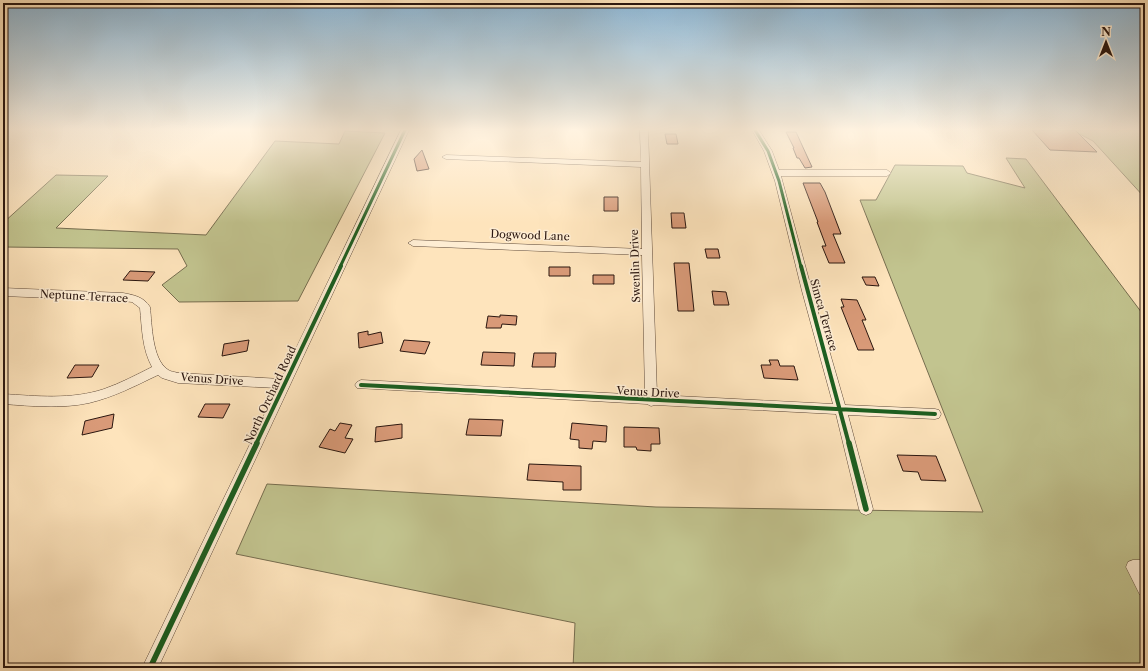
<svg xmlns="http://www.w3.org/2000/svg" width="1148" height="671" viewBox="0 0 1148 671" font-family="'Libre Caslon Text',serif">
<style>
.green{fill:#c2c48f;stroke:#766d4f}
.building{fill:#d99a78;stroke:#2a160f}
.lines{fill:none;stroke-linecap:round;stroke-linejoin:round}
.minor-casing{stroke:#5f4a3a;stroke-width:1}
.minor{fill:#feedd3;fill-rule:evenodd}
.cycleway-far2-casing{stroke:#feedd3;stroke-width:5}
.cycleway-far1-casing{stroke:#feedd3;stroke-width:6}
.cycleway-casing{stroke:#feedd3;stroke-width:8}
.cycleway-far2{stroke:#1b5e20;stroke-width:3}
.cycleway-far1{stroke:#1b5e20;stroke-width:4}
.cycleway{stroke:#1b5e20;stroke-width:5.5}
.labels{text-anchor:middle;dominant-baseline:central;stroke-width:3;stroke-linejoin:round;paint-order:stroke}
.street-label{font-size:11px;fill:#2a160f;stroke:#feedd3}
</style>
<rect width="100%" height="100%" fill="#fee4bc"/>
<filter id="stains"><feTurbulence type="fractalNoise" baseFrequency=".005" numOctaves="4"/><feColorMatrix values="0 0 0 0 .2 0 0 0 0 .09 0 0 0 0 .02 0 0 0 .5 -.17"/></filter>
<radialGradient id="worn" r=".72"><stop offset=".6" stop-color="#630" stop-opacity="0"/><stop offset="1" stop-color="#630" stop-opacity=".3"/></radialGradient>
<path class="green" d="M1072 130H1145V198L1093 141Z
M345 131 385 133 298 301 179 302 162 285 187 266 178 249 3 247V223L56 175 108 176 56 228 206 235 275 141 339 144Z
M1006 158 1026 159 1145 317V668H573L575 623 236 554 267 484 656 507 983 512 860 200H876L895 165 963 166 967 173 1025 188Z"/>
<path class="building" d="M1032 130H1075L1097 152 1050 150Z
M786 132H796L812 167 805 168 799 158H797L793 148H794Z
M665 134H676L678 144H667Z
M422 150 429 169 417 171 414 159Z
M803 183H820L825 192 841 234H833L845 263H829L822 246H826L817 222H818Z
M604 197H618V211H604Z
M671 213H684L686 228H672Z
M705 249H718L720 258H707Z
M674 263H689L694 311H678Z
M549 267H570V276H549Z
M130 271 155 272 148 281 123 280Z
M593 275H614V284H593Z
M862 277H875L879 286 866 285Z
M712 291 726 292 729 305H714Z
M841 299 857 300 866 320H862L874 350H858L841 307H844Z
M500 315 517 316 516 325 502 324 501 328H486L488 316 500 317Z
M368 331V335L381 332 383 343 359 348 358 333Z
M249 340 247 351 222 356 224 344Z
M404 340 430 342 425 354 400 351Z
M483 352 515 353 514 366 481 365Z
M534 353H556L555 367H532Z
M769 360H778L780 366H794L798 380 764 378 761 365H771Z
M75 365H99L92 377 67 378Z
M205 404H230L223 418 198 417Z
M114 414 112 428 82 435 85 421Z
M469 419 503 420 501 436 466 435Z
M340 423 352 425 345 438 353 439 345 453 319 447 330 429 335 431Z
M572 423 607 426 606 442 593 441 592 449 579 448V440L570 439Z
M402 424V438L375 442 376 427Z
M624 427 659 428 660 444H651V451L637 450 636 447H624Z
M897 455 936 456 946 481 921 480 918 472 903 471Z
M529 464 581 466V490H563V482L527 480Z"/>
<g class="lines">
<g class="minor-casing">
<path id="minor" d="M401 130H409L158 668H142L277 388 178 383 162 378 158 375C135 386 114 397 89 403 61 409 31 406 3 404V394C37 396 71 400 104 389 121 383 136 375 152 367 142 349 142 328 140 308L132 302 123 301 3 296V288L123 293C134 295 144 297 150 307 152 325 152 358 167 369 170 372 175 372 179 373L281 379Z
M640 130H648L657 395 833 404 802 291 775 181 764 151 752 130H759L772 151 779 170H887L891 173 887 176H781L812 291 845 405 935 409 939 410 941 414 939 418 935 419 848 415 873 509 871 513 866 515 861 513 859 509 836 414 655 405 651 406 647 404 357 388 355 385 357 382 361 380 645 395 642 255 413 246 408 243 413 240 642 249 641 167 446 159 442 157 446 155 641 162Z
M1133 560H1145V598L1140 595 1126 567 1128 562Z"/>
</g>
<use href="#minor" class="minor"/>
<g class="cycleway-far2-casing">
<path id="cycleway-far2" d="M755 130 768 151 779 181 801 267
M340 267 405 130"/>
</g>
<g class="cycleway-far1-casing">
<path id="cycleway-far1" d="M801 266 849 444
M361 385 935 414
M256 444 341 266"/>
</g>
<g class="cycleway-casing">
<path id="cycleway" d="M849 443 866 509
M150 668 257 443"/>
</g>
<use href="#cycleway-far2" class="cycleway-far2"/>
<use href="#cycleway-far1" class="cycleway-far1"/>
<use href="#cycleway" class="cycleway"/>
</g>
<linearGradient id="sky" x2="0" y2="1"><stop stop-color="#8cb7d6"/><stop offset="0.58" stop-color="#fff3e1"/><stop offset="1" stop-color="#fff3e1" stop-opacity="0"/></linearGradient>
<rect width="1148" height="223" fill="url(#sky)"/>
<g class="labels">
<g class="street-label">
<text transform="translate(530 235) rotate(2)">Dogwood Lane</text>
<text transform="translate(635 266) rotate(-92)">Swenlin Drive</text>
<text transform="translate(84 296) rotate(3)">Neptune Terrace</text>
<text transform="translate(824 315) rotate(74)">Simca Terrace</text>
<text transform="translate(212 379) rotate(4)">Venus Drive</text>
<text transform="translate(648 392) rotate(3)">Venus Drive</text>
<text transform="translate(270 395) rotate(-65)">North Orchard Road</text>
</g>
</g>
<rect width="1148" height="671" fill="none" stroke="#fee4bc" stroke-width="16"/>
<rect x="4" y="4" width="1140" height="663" fill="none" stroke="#2a160f" stroke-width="2"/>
<rect x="8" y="8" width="1132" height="655" fill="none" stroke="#2a160f"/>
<g transform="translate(1106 42)" stroke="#feedd3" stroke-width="3" paint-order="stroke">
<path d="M0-3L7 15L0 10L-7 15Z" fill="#2a160f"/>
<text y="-6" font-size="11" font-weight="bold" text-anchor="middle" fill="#2a160f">N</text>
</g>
<rect width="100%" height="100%" filter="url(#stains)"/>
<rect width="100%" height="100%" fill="url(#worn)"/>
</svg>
